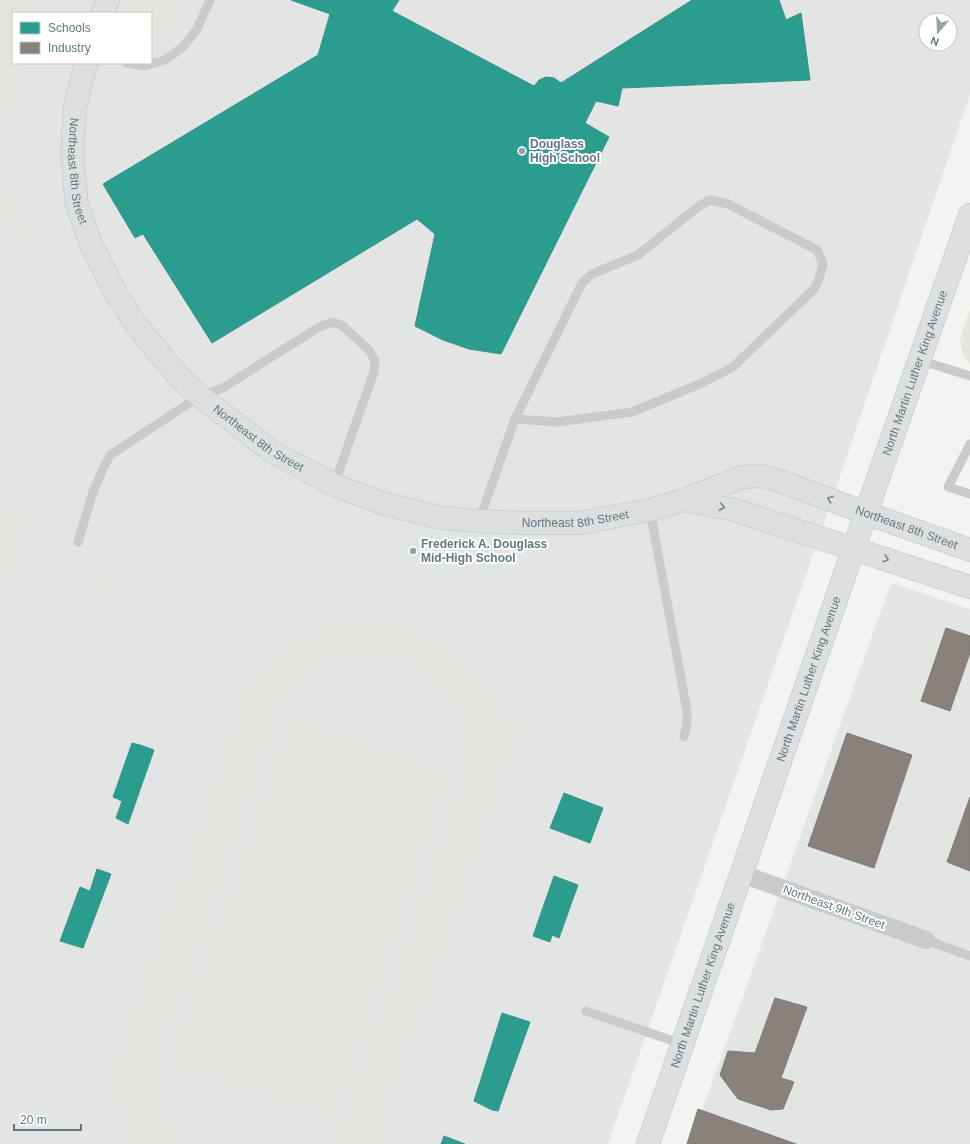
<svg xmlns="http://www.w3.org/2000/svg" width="970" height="1144" viewBox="0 0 970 1144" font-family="Helvetica,sans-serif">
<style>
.built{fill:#e3e4e4;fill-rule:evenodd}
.green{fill:#e3e6df}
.schools{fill:#2a9d8f;stroke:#3b928b}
.industry{fill:#8a817c;stroke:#7e7e7e}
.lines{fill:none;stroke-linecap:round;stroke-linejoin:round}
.secondary-casing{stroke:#ced0d0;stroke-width:24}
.lane{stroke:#c8cacb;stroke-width:9}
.street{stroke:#c8cacb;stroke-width:18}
.secondary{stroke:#dedfdf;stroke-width:22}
.oneway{stroke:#758790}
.poi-dot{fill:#95a3a9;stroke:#fff;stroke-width:1.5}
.labels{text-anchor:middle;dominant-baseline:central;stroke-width:4;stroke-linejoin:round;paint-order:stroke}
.poi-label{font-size:12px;font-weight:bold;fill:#627882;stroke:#fff;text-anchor:start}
.street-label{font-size:12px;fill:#627882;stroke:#fff}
</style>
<rect width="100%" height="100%" fill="#f3f3f1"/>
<path class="built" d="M0 0H970V94L832 500 608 1144H0V585L23 517 0 509ZM13 13H151V63H13ZM926 20H950V44H926Z
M891 583 970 609V1144H690Z"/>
<path class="green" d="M0 0H37L33 13H13V63H18L0 119Z
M124 0H165C167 3 168 8 169 12 170 26 165 37 151 42V13H119V8Z
M0 184 29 234 28 236 0 229Z
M970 309V364L963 356 960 339Z
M0 509 24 517 0 585Z
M94 569C105 573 118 576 113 591L110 592 83 583 81 580C82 573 87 571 94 569Z
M359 621 377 622 416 630 445 646 460 655 472 669 493 707 521 717 370 1144H333L339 1137 347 1120 465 788C467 776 471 762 470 749 469 730 461 712 450 696 446 689 439 679 433 674 425 668 412 663 403 659 398 657 392 654 386 653 347 648 310 664 286 694 282 699 280 705 276 710L155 1057C154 1073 153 1091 157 1107 161 1120 169 1133 176 1144H139C126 1125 119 1091 122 1069 124 1060 126 1051 127 1041L252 688C264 672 278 658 293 645 297 642 301 638 306 636 323 627 340 624 359 621Z
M296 716 449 768 331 1119 173 1064Z"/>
<path class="schools" d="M291 0H399L392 11 534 86 539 80 546 77 554 78 561 83 692 0H779L786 20 801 13 810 80 622 88 618 106 596 101 585 123 609 137 501 354 469 349 443 340 415 326 435 234 417 219 212 343 143 234 135 238 103 184 318 55 330 14Z
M132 743 140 745 154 750 128 824 116 818 122 801 113 797Z
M564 793 603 808 590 843 550 828Z
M97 869 111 874 83 948 60 941 80 887 90 891Z
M554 876 578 885 559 938 552 935 550 942 533 936Z
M502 1013 530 1022 498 1111 492 1110 474 1101Z
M444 1136 465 1144H441Z"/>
<path class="industry" d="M946 628 970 636V653L950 711 921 701Z
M847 733 912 755 874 868 808 846Z
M970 797V871L947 862Z
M775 998 807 1007 781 1078 794 1082 783 1109 771 1110 738 1099 720 1075 728 1051 755 1053Z
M698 1109 796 1144H687Z"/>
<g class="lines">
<g class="secondary-casing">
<g id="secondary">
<path d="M102 13 108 0"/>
<path id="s1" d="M86 63 75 107 72 156 77 205 91 244 116 294 137 326 180 378 200 396 271 451 334 485 382 503 442 518 479 521 524 523H580L650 510 684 500 742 477 762 476 780 481 866 513 970 550"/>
<path d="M684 500 735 510 970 587"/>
<path id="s2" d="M648 1144 866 513 970 215"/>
</g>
</g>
<path class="lane" d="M126 63 144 66 165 60 183 47 197 29 210 0
M919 360 970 376
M970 444 948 487 970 494
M650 510 687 711V724L684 737
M479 521 515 419 582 283 592 274 638 255 699 206 710 200 728 204 817 250 823 264 819 279 814 289 733 367 702 383 632 412 557 422 515 419
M78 542 93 492 102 471 110 455 200 396 221 389 319 327 333 322 343 326 370 351 375 361 374 372 334 485
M926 940 970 956
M586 1011 682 1044"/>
<path class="street" d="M742 874 926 940"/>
<use href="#secondary" class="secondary"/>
</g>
<defs><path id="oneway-chevron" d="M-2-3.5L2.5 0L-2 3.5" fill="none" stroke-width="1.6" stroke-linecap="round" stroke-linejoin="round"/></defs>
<g class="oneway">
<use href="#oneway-chevron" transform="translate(830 499) rotate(-159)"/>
<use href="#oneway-chevron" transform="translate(722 507) rotate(11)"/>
<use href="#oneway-chevron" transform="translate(886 559) rotate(19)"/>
</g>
<g class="poi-dot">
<circle cx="522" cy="151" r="4"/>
<circle cx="413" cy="551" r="4"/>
</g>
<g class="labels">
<g class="poi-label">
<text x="530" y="144">Douglass<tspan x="530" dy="14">High School</tspan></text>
<text x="421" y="544">Frederick A. Douglass<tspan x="421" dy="14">Mid-High School</tspan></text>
</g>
<g class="street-label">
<text stroke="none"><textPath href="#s1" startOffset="110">Northeast 8th Street</textPath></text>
<text stroke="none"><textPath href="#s2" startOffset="816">North Martin Luther King Avenue</textPath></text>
<text stroke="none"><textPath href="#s1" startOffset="446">Northeast 8th Street</textPath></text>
<text stroke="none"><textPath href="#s1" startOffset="782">Northeast 8th Street</textPath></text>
<text stroke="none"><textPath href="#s1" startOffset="1129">Northeast 8th Street</textPath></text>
<text stroke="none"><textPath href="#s2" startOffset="492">North Martin Luther King Avenue</textPath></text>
<text transform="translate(834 907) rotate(20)">Northeast 9th Street</text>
<text stroke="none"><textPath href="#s2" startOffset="168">North Martin Luther King Avenue</textPath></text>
</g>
</g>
<rect x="12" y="12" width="140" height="52" fill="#ffffff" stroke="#c0c9cd"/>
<rect x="20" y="22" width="20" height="12" fill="#2a9d8f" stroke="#c0c9cd"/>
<text x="48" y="32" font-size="12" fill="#627882">Schools</text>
<rect x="20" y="42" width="20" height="12" fill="#8a817c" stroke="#c0c9cd"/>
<text x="48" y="52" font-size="12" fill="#627882">Industry</text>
<g transform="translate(938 32) rotate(199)"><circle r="19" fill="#ffffff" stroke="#c0c9cd"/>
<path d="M0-3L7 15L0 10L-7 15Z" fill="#95a3a9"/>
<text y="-6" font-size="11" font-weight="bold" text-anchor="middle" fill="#627882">N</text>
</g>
<path d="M14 1124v6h67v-6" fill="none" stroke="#627882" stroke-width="2"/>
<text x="20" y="1124" font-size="12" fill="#627882" stroke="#ffffff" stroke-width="3" paint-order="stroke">20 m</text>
</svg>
